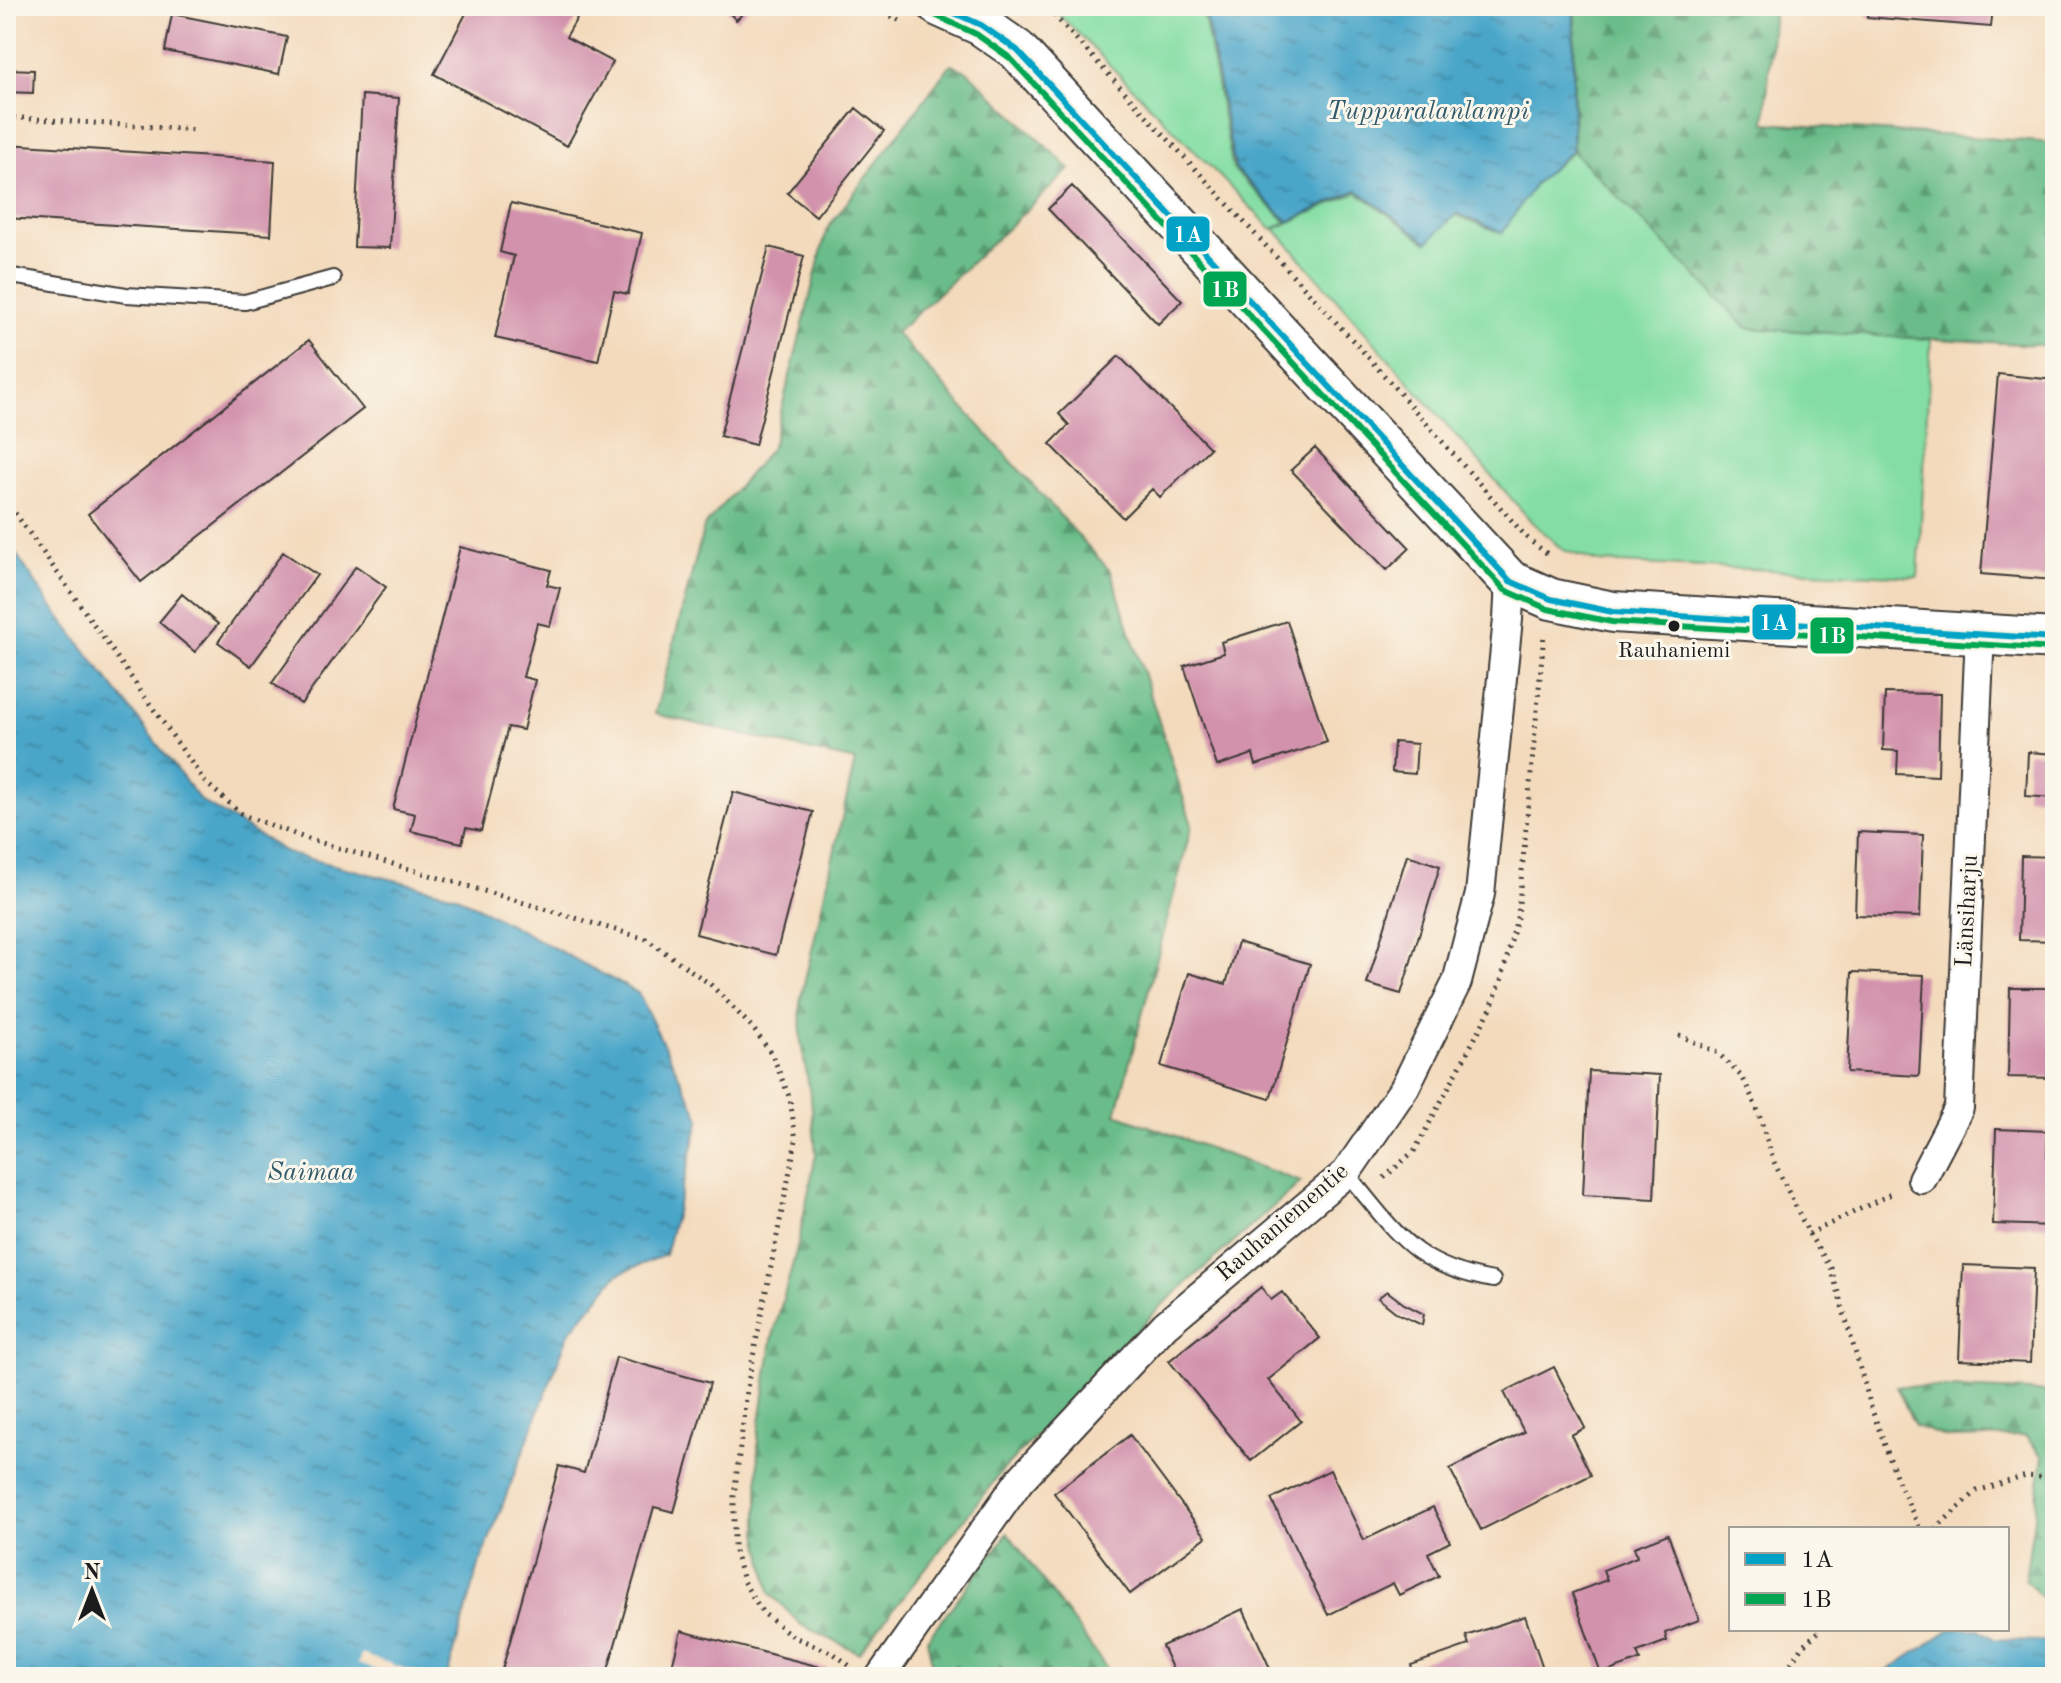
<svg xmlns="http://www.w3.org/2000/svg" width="2061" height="1683" viewBox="0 0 2061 1683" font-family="'Old Standard TT',serif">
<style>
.green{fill:#84dea4;stroke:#507d60;stroke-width:2}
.forest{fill:url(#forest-firs);stroke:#446c53;stroke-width:2}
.water{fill:url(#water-ripples);stroke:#336172;stroke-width:2}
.pier{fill:#f3dabc}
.building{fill:#d292ac}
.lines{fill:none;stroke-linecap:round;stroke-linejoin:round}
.lane-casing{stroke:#3c3834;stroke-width:18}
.street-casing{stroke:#3c3834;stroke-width:32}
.secondary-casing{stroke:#3c3834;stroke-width:44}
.path{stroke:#3c3834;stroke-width:5;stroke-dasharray:2 6;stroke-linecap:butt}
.lane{stroke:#fff;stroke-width:14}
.street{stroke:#fff;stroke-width:28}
.secondary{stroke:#fff;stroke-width:40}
.bus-1-casing{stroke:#fbf7ec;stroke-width:12}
.bus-2-casing{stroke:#fbf7ec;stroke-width:12}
.bus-1{stroke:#01a2c5;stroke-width:6}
.bus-2{stroke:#00a651;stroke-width:6}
.bus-dot{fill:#1c1c1c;stroke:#fbf7ec;stroke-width:3}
.labels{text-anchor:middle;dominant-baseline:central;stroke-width:6;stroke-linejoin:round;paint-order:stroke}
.bus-label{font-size:22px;fill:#1c1c1c;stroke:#fbf7ec}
.street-label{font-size:24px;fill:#1c1c1c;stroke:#fbf7ec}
.water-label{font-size:26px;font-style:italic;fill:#315a6a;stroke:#fbf7ec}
.line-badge{stroke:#fbf7ec;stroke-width:3}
.badge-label{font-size:22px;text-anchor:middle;font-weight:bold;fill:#fff}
</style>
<defs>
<pattern id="forest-firs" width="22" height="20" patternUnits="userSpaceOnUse" patternTransform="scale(2)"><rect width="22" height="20" fill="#6bbd8a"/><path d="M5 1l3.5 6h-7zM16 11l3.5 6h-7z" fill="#579970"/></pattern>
<pattern id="water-ripples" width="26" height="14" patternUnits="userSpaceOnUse" patternTransform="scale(2)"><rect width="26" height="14" fill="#4aa6c9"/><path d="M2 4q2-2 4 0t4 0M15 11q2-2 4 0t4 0" fill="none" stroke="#3d86a2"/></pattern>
</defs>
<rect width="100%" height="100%" fill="#fbf7ec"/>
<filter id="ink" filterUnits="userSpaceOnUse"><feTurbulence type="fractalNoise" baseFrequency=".0125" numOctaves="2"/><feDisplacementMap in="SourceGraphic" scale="16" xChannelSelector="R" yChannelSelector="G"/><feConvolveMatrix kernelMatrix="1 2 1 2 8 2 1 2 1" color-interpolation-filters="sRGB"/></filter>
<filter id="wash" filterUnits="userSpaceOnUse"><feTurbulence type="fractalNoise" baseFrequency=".006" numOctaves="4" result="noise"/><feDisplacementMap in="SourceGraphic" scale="32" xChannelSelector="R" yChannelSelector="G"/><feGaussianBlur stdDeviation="1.8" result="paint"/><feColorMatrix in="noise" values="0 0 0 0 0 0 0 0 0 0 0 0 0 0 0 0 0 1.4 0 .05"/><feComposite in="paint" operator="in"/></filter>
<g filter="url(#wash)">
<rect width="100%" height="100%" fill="#f3dabc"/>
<path class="green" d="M1048 6H1202L1233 169 1286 222 1272 229 1059 14Z
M1573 151 1748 328 1931 339 1918 577 1598 562 1563 550 1532 522 1275 229 1357 192 1426 242 1456 215 1501 233 1534 184Z"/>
<path class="forest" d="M1575 6H1774L1765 123 2055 143V346L1747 328 1573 151Z
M951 64 968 72 1070 169 896 333 1111 572 1192 825 1116 1114 1301 1182 1159 1308 1002 1471 859 1653 801 1625 770 1593 758 1532V1436L772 1340 798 1244 816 1154 811 1098 801 1043 800 1002 855 761 655 714 704 527 772 447 827 229Z
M1896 1386 2055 1392V1612L2025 1579 2043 1456 2025 1436 1948 1438 1915 1426Z
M1008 1533 1113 1677H935L927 1639Z"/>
<path class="water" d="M1204 6H1574L1572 150 1535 184 1502 233 1457 213 1428 242 1357 190 1288 222 1235 168Z
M6 539 50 604 200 800 289 854 455 895 638 993 700 1118 665 1255 618 1274 569 1333 479 1566 447 1677H6Z
M1951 1629H1979L1994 1639 2055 1642V1677H1878Z"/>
<path class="pier" d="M361 1654 430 1677H399L358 1664Z"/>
<g id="blocks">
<path class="building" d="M470 6H572L581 11 566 37 613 62 567 146 434 74Z
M723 6H751L736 20Z
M1868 6H1993L1991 27 1867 17Z
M172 14 287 37 279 74 165 51Z
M6 69 34 70 33 93 6 92Z
M362 95 399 98 390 248 354 247Z
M856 108 884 131 816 216 787 193Z
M6 144 275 161 271 235 6 218Z
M1072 186 1182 301 1158 324 1048 209Z
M511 203 642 233 628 294 614 291 598 361 495 338 514 256 500 252Z
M769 247 804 256 755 445 720 436Z
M309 340 363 409 141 582 88 514Z
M1119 356 1210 448 1160 497 1152 489 1123 518 1050 444 1069 425 1059 414Z
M1998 374 2055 380V580L1981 574Z
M1315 448 1410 548 1387 570 1291 470Z
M460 547 551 570 547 585 560 588 550 626 537 623 523 677 535 680 523 730 508 727 481 831 466 828 462 843 411 831 415 814 393 809Z
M283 552 317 575 251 666 218 642Z
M356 566 386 587 301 704 272 683Z
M182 594 218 624 195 652 159 622Z
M1287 621 1327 742 1256 765 1253 754 1217 766 1184 666 1224 653 1221 642Z
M1885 693 1940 694 1938 776 1897 774 1898 751 1883 750Z
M1394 742 1417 744 1415 774 1392 772Z
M2028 752 2055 754V798L2026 796Z
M733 792 813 812 776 955 696 934Z
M1858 832 1923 835 1920 917 1855 915Z
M1407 855 1440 866 1401 994 1367 984Z
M2021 856 2055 857V941L2019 940Z
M1238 942 1310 964 1270 1099 1161 1066 1189 973 1226 984Z
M1852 972 1924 975 1919 1076 1847 1072Z
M2010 988H2055V1078L2008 1077Z
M1589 1071 1660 1075 1654 1199 1583 1195Z
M1996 1129 2048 1131 2047 1156H2055V1226L1993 1224Z
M1963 1265 2034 1268 2030 1363 1959 1360Z
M1261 1287 1271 1300 1282 1292 1320 1338 1268 1380 1301 1421 1251 1461 1169 1361Z
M1387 1291 1404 1304 1424 1314 1422 1325 1398 1314 1378 1298Z
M616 1357 710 1383 674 1512 654 1507 606 1677H500L559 1466 584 1473Z
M1554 1367 1585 1428 1571 1435 1591 1475 1481 1530 1450 1469 1524 1432 1504 1392Z
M1130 1435 1206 1537 1130 1594 1054 1493Z
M1330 1470 1364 1540 1433 1507 1450 1542 1428 1553 1439 1576 1399 1595 1393 1583 1328 1615 1271 1499Z
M1668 1534 1699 1620 1665 1633 1667 1641 1637 1652 1640 1660 1601 1674 1572 1593 1607 1580 1603 1570 1637 1557 1634 1547Z
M1243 1609 1274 1677H1176L1162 1646Z
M1525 1616 1546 1677H1415L1411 1665 1469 1645 1466 1636Z
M681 1631 828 1669 826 1677H715L672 1666Z"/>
</g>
</g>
<g filter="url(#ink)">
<use href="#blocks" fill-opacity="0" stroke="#3c3834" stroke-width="2"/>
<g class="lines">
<g class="lane-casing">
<path id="lane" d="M6 275 126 295 245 302 333 278
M1346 1173C1397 1232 1410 1265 1493 1280"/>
</g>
<g class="street-casing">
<path id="street" d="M1922 1179 1959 1108 1980 633
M880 1677 1020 1480 1165 1325 1346 1173 1405 1087 1457 982 1480 894 1508 619 1510 581"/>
</g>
<g class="secondary-casing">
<path id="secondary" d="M939 6 981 25 1017 50 1510 581 1551 599 1613 612 2055 639"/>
</g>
<path class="path" d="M869 6 904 22
M1041 6 1055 16 1367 356 1529 540 1548 554
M6 117 196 130
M6 500 205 782 243 815 305 838 646 939 710 984 752 1027 772 1054 790 1099 796 1140 748 1382 734 1496V1548L743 1581 763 1613 794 1637 833 1653 850 1666
M1679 1035 1718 1053 1743 1078 1758 1111 1773 1160 1809 1234 1831 1268 1872 1410 1898 1481 1920 1529
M1384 1178 1415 1150 1490 1010 1501 981 1518 914 1544 634
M1809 1234 1895 1192
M1935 1529 1977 1491 2026 1476 2055 1478
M1782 1677 1802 1646 1822 1629"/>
<use href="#lane" class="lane"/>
<use href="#street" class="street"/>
<use href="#secondary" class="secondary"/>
<g class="bus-1-casing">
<path id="bus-1" d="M939 6 981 25 1017 50 1510 581 1551 599 1613 612 2055 639"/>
</g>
<g class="bus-2-casing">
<path id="bus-2" d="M935 15 976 34 1010 58 1505 590 1548 609 1612 622 2054 649"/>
</g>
<use href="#bus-1" class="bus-1"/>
<use href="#bus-2" class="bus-2"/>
</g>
</g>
<circle class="bus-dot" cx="1674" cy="626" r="7"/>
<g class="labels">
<g class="bus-label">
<text x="1674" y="651">Rauhaniemi</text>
</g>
<g class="street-label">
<text transform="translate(1968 911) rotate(-87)">Länsiharju</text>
<text transform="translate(1283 1223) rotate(-41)">Rauhaniementie</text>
</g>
<g class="water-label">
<text x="1428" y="112">Tuppuralanlampi</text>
<text x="311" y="1173">Saimaa</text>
</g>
</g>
<g class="line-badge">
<rect x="1165" y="215" width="46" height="38" rx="8" fill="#01a2c5"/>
<rect x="1202" y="270" width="46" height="38" rx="8" fill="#00a651"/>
<rect x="1751" y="603" width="46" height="38" rx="8" fill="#01a2c5"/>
<rect x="1809" y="616" width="46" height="39" rx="8" fill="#00a651"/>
</g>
<g class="badge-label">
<text x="1188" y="242">1A</text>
<text x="1225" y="297">1B</text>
<text x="1774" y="630">1A</text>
<text x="1832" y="643">1B</text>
</g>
<rect width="2061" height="1683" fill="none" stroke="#fbf7ec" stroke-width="32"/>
<rect x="1729" y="1527" width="280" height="104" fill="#fbf7ec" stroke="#a29f99" stroke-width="2"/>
<rect x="1745" y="1553" width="40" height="12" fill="#01a2c5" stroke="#a29f99" stroke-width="2"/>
<text x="1801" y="1567" font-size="24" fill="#1c1c1c">1A</text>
<rect x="1745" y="1593" width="40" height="12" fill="#00a651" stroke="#a29f99" stroke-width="2"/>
<text x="1801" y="1607" font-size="24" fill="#1c1c1c">1B</text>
<g transform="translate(92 1591)" stroke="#fbf7ec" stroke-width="6" paint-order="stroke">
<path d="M0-6L14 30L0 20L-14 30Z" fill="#1c1c1c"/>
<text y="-12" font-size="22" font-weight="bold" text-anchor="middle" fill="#1c1c1c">N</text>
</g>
</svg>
